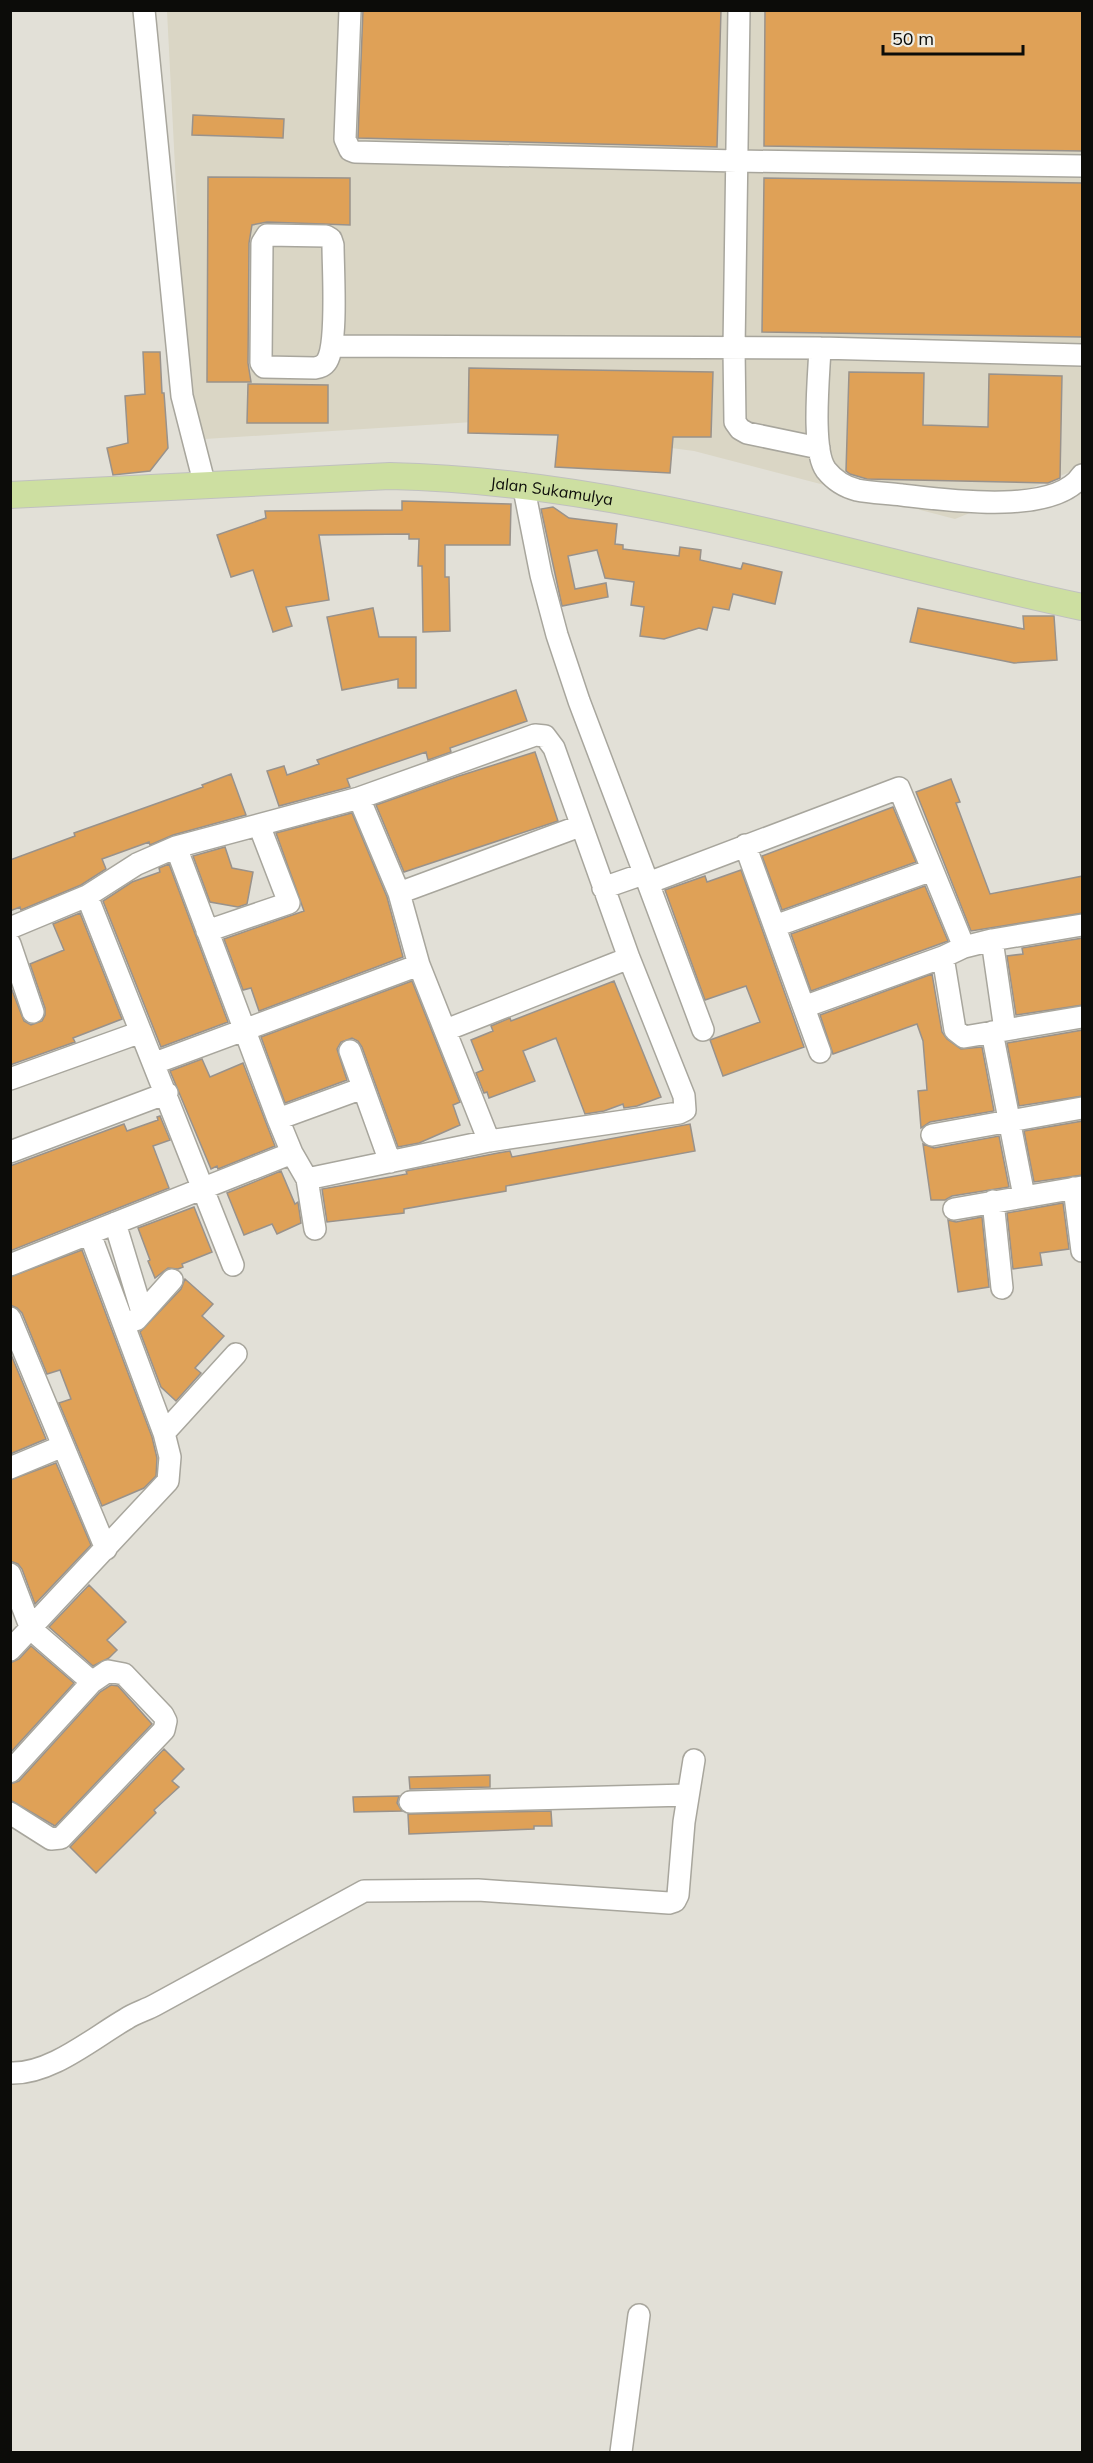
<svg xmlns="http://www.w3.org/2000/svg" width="1093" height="2463" viewBox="0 0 1093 2463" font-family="Mulish,sans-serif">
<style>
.built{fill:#dad6c5}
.building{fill:#dfa157;stroke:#99928b;stroke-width:1.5}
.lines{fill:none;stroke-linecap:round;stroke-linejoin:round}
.minor-casing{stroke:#a8a69d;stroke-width:24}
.major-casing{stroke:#c0c0bf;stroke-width:28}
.minor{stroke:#fff;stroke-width:21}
.major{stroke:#cddfa1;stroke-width:26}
.labels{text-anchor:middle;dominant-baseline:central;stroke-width:5;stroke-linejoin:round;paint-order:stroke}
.street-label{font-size:16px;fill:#0c0c09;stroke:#efede4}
</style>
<rect width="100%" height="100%" fill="#e2e0d7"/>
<path class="built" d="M167 11H1082V467L955 519 694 451 473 422 189 440Z"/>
<path class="building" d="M363 10H721L717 147 358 138Z
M765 10H1083V151L764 146Z
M193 115 284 119 283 138 192 135Z
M208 177 350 178V225L267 222 252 225 249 243 248 363 251 382H207Z
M764 178 1083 183V337L762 332Z
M143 352H160L162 393H164L168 448 150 471 113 475 107 448 128 443 125 396 145 394Z
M469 368 713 372 711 437H673L670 473 555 467 558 435 468 433Z
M849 372 924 373 923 425 988 427 989 374 1062 376 1060 478 1048 483 867 479 850 474 846 471Z
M248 384 328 385V423H247Z
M402 501 511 504 510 545H445V577H449L450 631 423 632 422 566H418L419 539H409V534L319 535 329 600 286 607 292 626 273 632 253 570 231 577 217 535 266 518 265 511 402 510Z
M553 507 569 518 617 524 615 544 623 545V549L679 556 680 547 701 550 700 560 741 569 743 563 782 572 775 604 733 594 729 610 713 607 707 630 699 628 664 639 640 636 644 607 631 605 634 582 605 578 597 550 568 556 575 589 606 583 608 597 562 606 541 509Z
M373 608 379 637H416V688H398V679L342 690 327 617Z
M918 608 1024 629 1023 616H1054L1057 660 1014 663 910 642Z
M516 690 527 721 450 748 451 752 428 760 426 752 347 779 350 787 279 806 267 771 284 766 287 775 319 764 317 760Z
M535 752 558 821 404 872 376 805 459 776Z
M231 774 246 815 173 835 150 845 149 842 102 859 106 869 81 885 21 910 20 907 10 911V860L75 836 74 833 203 787 202 785Z
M951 779 960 802 956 803 990 894 1083 876V913L971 931 916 792Z
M893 807 916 862 782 910 762 856Z
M352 813 387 897 403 957 259 1011 251 988 243 990 224 939 304 911 276 833Z
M225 847 232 868 253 872 247 904 238 907 210 902 193 856Z
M169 864 228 1022 161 1047 103 901 132 882 160 872 159 868Z
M741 870 804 1047 723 1076 710 1040 760 1022 746 986 705 1000 665 890 705 876 707 882Z
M925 886 948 941 811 991 791 934Z
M80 913 122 1019 73 1038 75 1042 10 1065V985L24 1021 31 1025 42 1021 45 1015V1008L30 964 64 950 53 924Z
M1083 938V1005L1016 1015 1007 956 1023 954 1022 948Z
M932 974 942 1032 947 1039 961 1049 982 1047 994 1111 930 1122 921 1128 918 1091 927 1090 923 1041 917 1024 833 1054 820 1015Z
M412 981 460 1102 453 1105 460 1125 419 1143 398 1147 362 1047 358 1041 352 1038 341 1042 337 1049 347 1080 285 1103 261 1037Z
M614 981 661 1097 637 1106 624 1108 623 1104 604 1111 585 1114 556 1038 523 1051 535 1081 489 1098 487 1092 484 1093 476 1073 483 1070 471 1040 493 1031 491 1026 510 1018 511 1021Z
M1083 1030V1096L1019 1106 1007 1043Z
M202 1059 210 1077 243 1063 275 1146 218 1169 217 1166 211 1169 170 1071Z
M160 1116 170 1140 153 1146 169 1188 10 1251V1166L124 1124 127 1131 158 1120 157 1117Z
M1083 1121V1175L1034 1182 1024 1131Z
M690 1124 695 1151 506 1186V1191L404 1209V1213L327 1222 322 1189 407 1174 406 1171 498 1153 510 1151 512 1157Z
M999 1136 1009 1187 952 1196 945 1200H931L923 1144 934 1148Z
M281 1171 295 1204 298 1202 301 1223 277 1234 272 1224 244 1235 227 1193Z
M1063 1203 1069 1249 1040 1253 1042 1265 1013 1269 1007 1213Z
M194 1207 212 1252 182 1264 183 1267 178 1269 168 1268 155 1278 148 1261 150 1260 138 1228Z
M982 1217 989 1287 958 1292 948 1220 956 1222Z
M82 1250 152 1437 157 1458 156 1476 144 1488 102 1506 59 1403 71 1399 60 1370 47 1374 22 1313 17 1308 10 1305V1277Z
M185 1279 213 1304 202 1316 224 1336 195 1368 201 1373 176 1401 161 1387 140 1332 181 1289Z
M10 1352 46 1439 10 1454Z
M56 1463 91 1545 35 1604 22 1569 18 1564 10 1561V1480Z
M89 1585 126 1622 107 1640 117 1650 109 1658 93 1666 49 1627Z
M31 1646 74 1683 10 1753V1663L19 1659Z
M111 1685 118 1686 152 1724 55 1826 10 1800V1784L19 1781 100 1692Z
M164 1749 184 1769 172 1781 179 1787 154 1810 156 1813 96 1873 70 1847Z
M490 1775V1787L410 1789 409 1777Z
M399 1796 397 1803 402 1811 354 1812 353 1797Z
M551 1811 552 1826H534V1829L409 1834 408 1814Z"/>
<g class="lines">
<g class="minor-casing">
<path id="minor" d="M144 10 182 396 205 486
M350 10 345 139 350 150 355 152 737 161 1082 166
M739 10 734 349 735 422 740 429 747 433 819 448
M267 235 326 236 331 239 333 245C333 269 338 343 327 361 324 366 320 367 315 368L264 367 261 363 262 243Z
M332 346 820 348 1082 355
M820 348C819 375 811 450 826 470 834 480 845 487 857 490 871 493 888 493 902 495 945 500 1055 516 1082 475
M523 484 541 575 557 635 579 701 648 883 899 788 964 947
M359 798 399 893 419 965 489 1141
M745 845 820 1052
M176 847 278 1119 292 1153 307 1179 315 1229
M648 883 703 1030
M603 888 643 874
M399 893 580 826
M87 896 233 1265
M775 926 932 870
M10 928 87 896 137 864 176 847 359 798 535 735 545 736 554 748 629 958 684 1096 685 1110 679 1113 489 1141 307 1179
M207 931 289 903 259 825
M992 940 1005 1030
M10 944 33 1012
M943 957 955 1030 964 1037 1082 1017
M812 1004 943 957 964 947 992 940 1082 925
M446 1030 629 958
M992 1032 1024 1196
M350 1051 390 1162
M155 1063 419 965
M10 1079 141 1032
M278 1119 363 1088
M932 1135 1082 1108
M10 1152 167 1093
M1074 1188 1082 1251
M993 1201 1002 1288
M954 1209 1082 1187
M115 1223 142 1312
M10 1265 292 1153
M10 1318 106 1549
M136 1320 172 1280
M164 1433 236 1354
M10 1468 63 1446
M10 1574 31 1629 92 1682
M10 1650 168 1481 170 1457 164 1433 90 1234
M10 1772 92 1682 108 1671 124 1674 163 1715 166 1721 164 1730 61 1838 51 1839 10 1813
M410 1802 688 1795
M10 2073C50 2075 93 2038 126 2019 135 2013 146 2010 155 2005L364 1891 478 1890 669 1903 675 1901 678 1895 684 1822 694 1760
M621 2452 639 2315"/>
</g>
<g class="major-casing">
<g id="major">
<path id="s1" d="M10 495 390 476C626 481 853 558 1082 607"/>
</g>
</g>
<use href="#minor" class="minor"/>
<use href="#major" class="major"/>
</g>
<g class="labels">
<g class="street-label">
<text stroke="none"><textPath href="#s1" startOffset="543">Jalan Sukamulya</textPath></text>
</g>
</g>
<rect width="1093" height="2463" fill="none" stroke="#0c0c09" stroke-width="24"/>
<path d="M883 45v9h140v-9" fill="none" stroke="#0c0c09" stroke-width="3"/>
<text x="892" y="45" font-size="18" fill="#0c0c09" stroke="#efede4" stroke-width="4.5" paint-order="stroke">50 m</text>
</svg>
